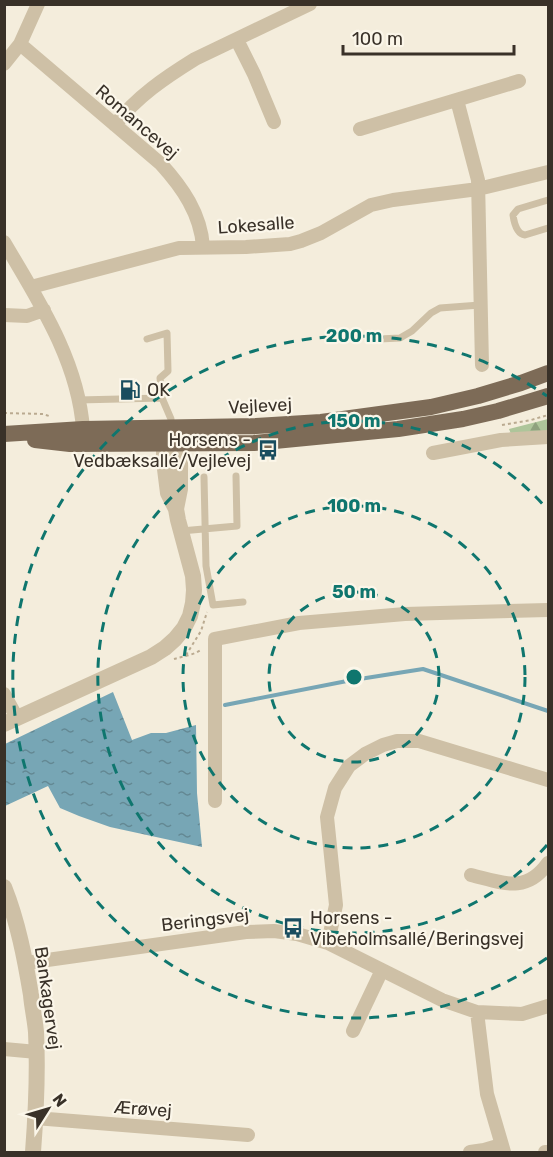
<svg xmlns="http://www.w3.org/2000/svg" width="553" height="1157" viewBox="0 0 553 1157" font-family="Rubik,sans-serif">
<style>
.forest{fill:url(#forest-firs)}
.water{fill:url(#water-ripples)}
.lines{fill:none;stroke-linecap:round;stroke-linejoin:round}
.stream{stroke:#77a6b5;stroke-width:4}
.path{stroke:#baaa90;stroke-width:2;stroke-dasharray:3 3;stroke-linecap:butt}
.service{stroke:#cec0a6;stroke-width:7}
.minor{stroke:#cec0a6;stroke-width:14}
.tertiary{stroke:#cec0a6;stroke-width:16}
.primary{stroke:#7d6b57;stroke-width:16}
.ring{fill:none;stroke:#0f766e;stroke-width:3;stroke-dasharray:10 8}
.labels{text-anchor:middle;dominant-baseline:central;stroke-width:4.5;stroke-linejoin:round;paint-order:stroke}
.street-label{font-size:18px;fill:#393128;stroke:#fbf6e9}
.poi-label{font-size:18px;fill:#393128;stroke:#fbf6e9;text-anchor:start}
.centre{fill:#0f766e;stroke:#fbf6e9;stroke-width:3}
.ring-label{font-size:18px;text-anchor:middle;font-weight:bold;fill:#0f766e;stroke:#fbf6e9;stroke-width:4.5;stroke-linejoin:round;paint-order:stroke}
</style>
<defs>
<pattern id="forest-firs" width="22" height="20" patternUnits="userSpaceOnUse" patternTransform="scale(1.5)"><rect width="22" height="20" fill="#aec59a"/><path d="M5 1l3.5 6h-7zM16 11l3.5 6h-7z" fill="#8fa17e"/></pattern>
<pattern id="water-ripples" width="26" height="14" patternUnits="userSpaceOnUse" patternTransform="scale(1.5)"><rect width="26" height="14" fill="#77a6b5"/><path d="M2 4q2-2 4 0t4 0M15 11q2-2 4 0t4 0" fill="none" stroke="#638893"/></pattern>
</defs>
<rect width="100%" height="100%" fill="#f4eddc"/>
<path class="forest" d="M548 419V432L511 434 509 429Z"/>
<path class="water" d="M113 692 132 740 151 733H166L196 725 197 793 202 847 110 827 79 816 60 808 48 786 5 806V744Z"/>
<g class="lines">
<path class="stream" d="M225 705 347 681 423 669 548 711"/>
<path class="path" d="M4 413 43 414 49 416
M502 425 531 420 548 415
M186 655 201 631 207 612
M174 659C183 656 195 655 202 649"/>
<path class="service" d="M548 200 518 209 513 215C514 222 517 234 525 235L548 228
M147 339 167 333 168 371 160 378 162 398
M379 339 400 338 412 331 431 313 440 308 480 305
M78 400 162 398 171 419V426
M204 477 206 566 213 605 243 602
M181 531 237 526 236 476"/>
<path class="minor" d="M237 40 254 74 274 122
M20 44 161 164C182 187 201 214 203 247
M4 64 20 44 38 4
M457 100 478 180 482 365
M115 125C136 97 166 77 195 59L310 4
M360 129 519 81
M4 242C38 300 78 360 83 429
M31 287 179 248 246 247 290 244 301 241 321 233 371 205 393 200 478 189 548 172
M4 315 27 316 44 310
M433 453 501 440 548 437
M4 694 17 718
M215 801V639L299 623 405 614 548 610
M471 875C503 883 526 894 548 863
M328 943 336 905 327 817 335 788 349 766 365 754 383 745 397 741H419L548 780
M26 963 246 932 274 931 297 934 328 943 442 1000 477 1012 522 1014 548 1006
M477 1012 487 1094 504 1152
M353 1031 382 970
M4 1049 37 1052
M35 1118 248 1135
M470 1152 484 1150 501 1145
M545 1152H548"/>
<path class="tertiary" d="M170 432 164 444V461L168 493 176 509
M4 724 151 657 165 648 175 639 184 628 190 616 193 603 194 590 193 576 178 520 176 509 180 489V444L173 432
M4 887C18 922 25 959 31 995 32 1007 35 1020 36 1032 38 1072 36 1113 33 1152"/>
<path class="primary" d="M4 434 83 429 256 426 321 422 431 407 478 396 521 383 548 373
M35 440 70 444 254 443 398 429 463 419 498 411 548 396"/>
</g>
<g class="ring">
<circle cx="354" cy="677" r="85"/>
<circle cx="354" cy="677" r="171"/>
<path d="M547 845A256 256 0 1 1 547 509"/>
<path d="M547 958A341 341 0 1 1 547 396"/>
</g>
<defs>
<g id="fuel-bare" transform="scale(1.62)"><path d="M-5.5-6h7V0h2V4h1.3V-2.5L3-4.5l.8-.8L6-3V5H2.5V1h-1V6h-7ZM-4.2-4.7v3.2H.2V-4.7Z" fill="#194d5f" stroke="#fbf6e9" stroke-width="2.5" paint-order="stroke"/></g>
<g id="bus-bare" transform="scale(1.62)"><path d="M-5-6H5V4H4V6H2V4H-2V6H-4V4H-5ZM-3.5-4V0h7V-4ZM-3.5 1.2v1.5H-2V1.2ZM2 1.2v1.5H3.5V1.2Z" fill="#194d5f" stroke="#fbf6e9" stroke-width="2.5" paint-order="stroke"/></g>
</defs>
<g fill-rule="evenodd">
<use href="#fuel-bare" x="130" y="390"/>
<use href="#bus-bare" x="268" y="450"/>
<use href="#bus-bare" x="293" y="928"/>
</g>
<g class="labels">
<g class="street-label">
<text transform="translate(137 122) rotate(41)">Romancevej</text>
<text transform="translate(256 225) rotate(-4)">Lokesalle</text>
<text transform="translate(260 406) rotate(-3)">Vejlevej</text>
<text transform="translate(205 920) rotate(-7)">Beringsvej</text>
<text transform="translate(48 998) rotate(82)">Bankagervej</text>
<text transform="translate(143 1109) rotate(4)">Ærøvej</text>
</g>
<g class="poi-label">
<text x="147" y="390">OK</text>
<text x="251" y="440" text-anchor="end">Horsens -<tspan x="251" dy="21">Vedbæksallé/Vejlevej</tspan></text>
<text x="310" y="918">Horsens -<tspan x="310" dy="21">Vibeholmsallé/Beringsvej</tspan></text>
</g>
</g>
<circle cx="354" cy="677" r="9" class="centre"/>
<g class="ring-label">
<text x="354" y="342">200 m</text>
<text x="354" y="427">150 m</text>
<text x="354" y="512">100 m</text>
<text x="354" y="598">50 m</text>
</g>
<rect width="553" height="1157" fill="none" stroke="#393128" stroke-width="12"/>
<g transform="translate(48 1109) rotate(53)" stroke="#fbf6e9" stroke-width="4.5" paint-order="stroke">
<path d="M0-4.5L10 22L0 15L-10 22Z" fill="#393128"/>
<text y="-9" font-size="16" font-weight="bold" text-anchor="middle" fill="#393128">N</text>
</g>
<path d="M343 45v9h171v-9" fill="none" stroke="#393128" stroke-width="3"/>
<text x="352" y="45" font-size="18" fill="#393128" stroke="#fbf6e9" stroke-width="4.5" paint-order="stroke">100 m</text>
</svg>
